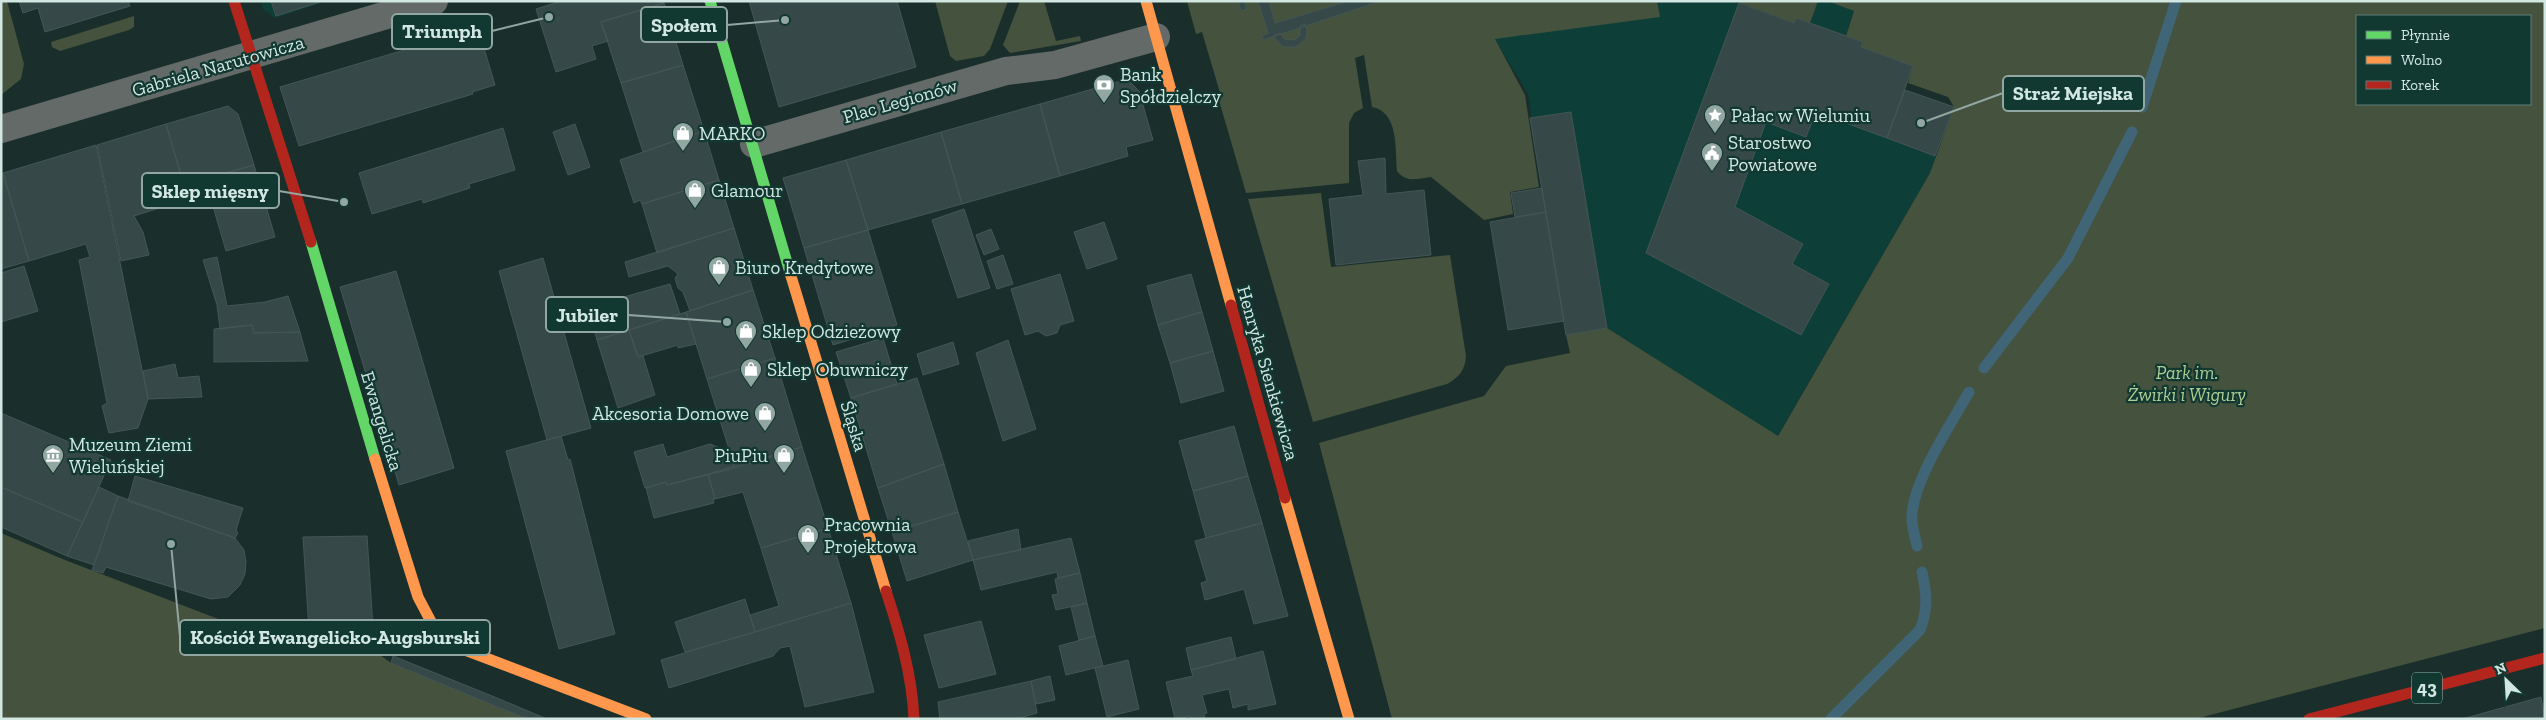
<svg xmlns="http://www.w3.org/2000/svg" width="2546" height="720" viewBox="0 0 2546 720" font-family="'Zilla Slab',serif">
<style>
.built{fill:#0d3e37}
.green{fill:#44523e;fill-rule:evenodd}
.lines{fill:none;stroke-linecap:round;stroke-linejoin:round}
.stream{stroke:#406576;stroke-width:11}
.building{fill:#364847;stroke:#445655}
.street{stroke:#636a67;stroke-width:28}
.fast{stroke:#63d668;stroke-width:11}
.slow{stroke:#ff974d;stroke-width:11}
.jam{stroke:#b3261e;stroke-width:11}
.labels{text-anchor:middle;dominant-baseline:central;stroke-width:4.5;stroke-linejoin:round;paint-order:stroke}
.shield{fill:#113831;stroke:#98b2ad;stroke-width:1}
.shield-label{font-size:18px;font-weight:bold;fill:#d2e6e2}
.street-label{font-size:19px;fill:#d2e6e2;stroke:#113831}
.poi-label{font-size:19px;fill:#d2e6e2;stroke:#113831;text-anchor:start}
.park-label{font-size:19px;font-style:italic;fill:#afcd95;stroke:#113831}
.leader{fill:none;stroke:#92a6a2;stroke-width:2}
.callout-dot{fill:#92a6a2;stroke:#113831;stroke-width:2}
.callout{fill:#113831;stroke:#92a6a2;stroke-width:2}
.callout-label{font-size:20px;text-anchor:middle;font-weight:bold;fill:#d2e6e2}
</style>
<rect width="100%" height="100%" fill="#1a2f2b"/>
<path class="built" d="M261 1H328L275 18 263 9Z
M1624 1H1734L1793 23 1796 18 1810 23 1818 1H1828L1854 11 1846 36 1863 42 1861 47 1913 66 1905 90 1954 107 1930 173 1777 437 1607 328 1566 335 1528 94 1484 21Z"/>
<path class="green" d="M1 1H7L24 64 21 79 1 95Z
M935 1H1008L990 49 984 56 956 61 950 56Z
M1020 1H1044L1056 41 1080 36 1081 41 1010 53 1003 45Z
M1187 1H1657L1660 17 1495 39 1525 95 1539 187 1510 192 1513 214 1484 220 1431 177C1417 179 1406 183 1397 171 1395 149 1399 112 1372 107L1364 55 1355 58 1363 108 1354 113 1349 123V183L1246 193 1218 97 1221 96 1202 32 1196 34Z
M1735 1H1818L1810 23 1796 18 1794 23Z
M1827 1H2545V628L2195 719H1392L1319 443 1484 396 1506 366 1570 353 1566 335 1607 328 1778 436 1930 173 1954 107 1948 97 1908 83 1913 66 1861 47 1863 42 1846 36 1854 11ZM2357 16H2530V104H2357Z
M134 16V27L129 30 60 51 52 47 51 42Z
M1321 193 1331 267 1450 255 1466 356C1465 371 1459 377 1447 384L1313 422 1248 199Z
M1 533 65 560 304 652H376L391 663 528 719H1Z"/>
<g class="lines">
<path class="stream" d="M2142 107 2176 1
M1984 368 2068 258 2132 132
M1917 546C1915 536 1911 525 1912 515 1914 479 1951 424 1969 392
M1831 719 1920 630C1928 610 1927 594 1922 572"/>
</g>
<path class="building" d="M19 1H128L130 6 45 32 38 8 23 13Z
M271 1H323L276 16Z
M561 1H663L664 3 601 22 608 41 592 46 596 59 556 72 536 9Z
M749 1H897L916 67 779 107Z
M1238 1H1244L1247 9 1241 11Z
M1258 1H1269L1275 23 1349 1H1381L1263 40 1262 36 1268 33Z
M664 3 683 65 621 83 601 22Z
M1739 3 1794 23 1796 18 1810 23 1863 42 1861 47 1913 66 1887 138 1816 112 1806 137 1766 122 1735 207 1803 244 1792 264 1829 284 1801 335 1646 253Z
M1305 24 1307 30 1306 39 1296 47H1283L1273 36 1280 33 1284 39 1295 40 1300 35V26Z
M478 28 495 85 472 92 473 94 299 146 280 87Z
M683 65 704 131 643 152 621 83Z
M1124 80 1130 82 1139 91 1153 140 1126 147 1128 156 1060 176 1040 104Z
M1905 90 1954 107 1935 156 1887 138Z
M1040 104 1060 176 962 204 941 132Z
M228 106 238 114 254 165 184 185 166 124Z
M1571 112 1607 328 1566 335 1530 118Z
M166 124 188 199 134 216 143 232 149 255 121 261 97 145Z
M575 124 590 167 568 175 553 132Z
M503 128 515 170 469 184 470 188 423 203 422 199 372 214 359 173Z
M704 131 719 180 642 204 640 200 634 203 620 160Z
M941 132 962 204 868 230 846 160Z
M96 145 148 399 138 428 109 433 102 406 107 403 79 260 90 257 86 244 29 261 3 173Z
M1385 158 1386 194 1424 190 1431 255 1336 265 1329 199 1363 195 1358 161Z
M846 160 868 230 804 248 783 178Z
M254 165 275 237 226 251 205 179Z
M3 173 29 261 1 269V174Z
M719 180 734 228 657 253 642 204Z
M1542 188 1546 212 1515 217 1511 193Z
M964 209 990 288 958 298 932 220Z
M1546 212 1564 321 1508 330 1490 222Z
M1104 222 1117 259 1087 269 1074 232Z
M734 228 753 290 690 311 683 292 678 288 675 278 678 274 668 266 629 277 625 262Z
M991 229 999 249 984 255 976 235Z
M868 230 897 325 833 345 804 248Z
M1003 255 1013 284 997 289 987 261Z
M217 257 227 306 265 302 288 296 300 332 254 333 252 325 220 329 217 305 203 260Z
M543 258 591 428 547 440 499 271Z
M24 266 38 311 1 322V273Z
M396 271 454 468 399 485 340 287Z
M1060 274 1074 321 1060 325 1057 333 1046 336 1038 331 1025 335 1011 289Z
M1191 274 1202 312 1158 325 1147 286Z
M670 284 680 314 597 340 588 307Z
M753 290 775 358 707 379 686 312Z
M686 312 696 344 678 348V345L638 357 629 330Z
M1202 312 1213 351 1170 363 1158 325Z
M252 325 254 333 300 332 308 361 214 362V329Z
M629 330 638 357 643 356 655 395 618 408 597 340Z
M883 338 897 384 851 398 836 352Z
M1008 340 1036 429 1003 441 976 353Z
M953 342 959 364 923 375 917 354Z
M1213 351 1224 391 1181 403 1170 363Z
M775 358 802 447 735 468 707 379Z
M175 364 178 378 199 376 202 397 148 399 143 371Z
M917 378 944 464 878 488 851 398Z
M1 413 111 460 83 522 1 487Z
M1234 426 1248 476 1193 491 1179 441Z
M561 436 568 460 570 459 615 634 559 649 506 451Z
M663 444 667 457 710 444 730 452 735 468 667 485 666 482 645 488 634 452Z
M802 447 828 528 761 548 743 492 715 499 708 474Z
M944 464 958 512 892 532 878 488Z
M708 474 715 499H713L714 503 654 518 646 488 666 482 667 485Z
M135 476 243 508 236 530 238 533 235 538 128 501Z
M1248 476 1262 523 1206 538 1193 491Z
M1 487 83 522 67 556 1 527Z
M99 487 118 496 94 565 67 556Z
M118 496 235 538 244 550 246 562 245 574 240 585 228 597 211 599 106 567 103 573 92 570Z
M958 512 973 560 907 581 892 532Z
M1262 523 1288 616 1254 624 1244 589 1205 600 1201 583 1207 581 1195 541Z
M828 528 851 603 755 632 750 615 779 606 761 548Z
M1018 529 1021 550 973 560 968 541Z
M367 536 374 643 310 646 303 537Z
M1071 538 1080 573 1058 578 1057 572 981 590 973 560Z
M1080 573 1087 603 1056 610 1052 595 1058 594 1055 579Z
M745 599 755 632 685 652 675 622Z
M851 603 874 692 805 707 790 646 780 648 773 656 669 688 661 660Z
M1087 603 1095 636 1079 640 1071 607Z
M981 621 996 674 939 688 924 635Z
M1095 636 1103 666 1066 675 1059 646Z
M1231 637 1236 659 1191 670 1186 648Z
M1263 651 1276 704 1248 710V704L1233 708 1229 689 1202 695 1207 713 1204 714 1205 719H1191L1190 716 1175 719 1166 682 1193 676 1191 670Z
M393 656 497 698 547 719H528L495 706 391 663Z
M1128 660 1139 709 1107 717 1095 668Z
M1050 676 1055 700 1036 704 1031 681Z
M1031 681 1037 713 1016 719H940L938 702Z
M2541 697 2545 719H2461L2473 716Z"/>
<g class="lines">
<path class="street" d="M1 129 434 1
M754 144 1006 71 1055 65 1156 37"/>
<path class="fast" d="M710 1 791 276
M311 242 375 459"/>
<path class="slow" d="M1146 1 1231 305
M791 276 886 591
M375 459 418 597 436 631 457 647 646 719
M1285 498 1349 719"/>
<path class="jam" d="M234 1 311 242
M1231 305 1285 498
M886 591C900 634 912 674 914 719
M2309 719 2545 658"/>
</g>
<defs>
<g id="bank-pin" transform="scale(1.125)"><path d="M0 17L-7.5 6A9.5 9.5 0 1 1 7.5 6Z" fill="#92a6a2" stroke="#113831"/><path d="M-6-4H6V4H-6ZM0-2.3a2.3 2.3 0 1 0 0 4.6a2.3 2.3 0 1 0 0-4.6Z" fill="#fff"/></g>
<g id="sight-pin" transform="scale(1.125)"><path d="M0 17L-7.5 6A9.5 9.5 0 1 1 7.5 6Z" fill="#92a6a2" stroke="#113831"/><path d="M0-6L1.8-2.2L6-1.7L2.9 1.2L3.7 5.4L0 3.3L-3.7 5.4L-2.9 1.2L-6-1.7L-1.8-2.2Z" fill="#fff"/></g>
<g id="shop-pin" transform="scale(1.125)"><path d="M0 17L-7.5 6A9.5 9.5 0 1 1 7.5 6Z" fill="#92a6a2" stroke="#113831"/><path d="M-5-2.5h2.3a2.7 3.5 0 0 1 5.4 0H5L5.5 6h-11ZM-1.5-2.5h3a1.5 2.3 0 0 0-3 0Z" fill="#fff"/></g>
<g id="civic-pin" transform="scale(1.125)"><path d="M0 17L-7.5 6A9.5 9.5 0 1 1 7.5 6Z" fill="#92a6a2" stroke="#113831"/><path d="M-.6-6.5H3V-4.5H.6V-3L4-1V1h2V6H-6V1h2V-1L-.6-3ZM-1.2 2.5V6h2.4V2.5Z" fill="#fff"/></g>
<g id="museum-pin" transform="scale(1.125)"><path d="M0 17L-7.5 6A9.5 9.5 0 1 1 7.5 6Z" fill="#92a6a2" stroke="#113831"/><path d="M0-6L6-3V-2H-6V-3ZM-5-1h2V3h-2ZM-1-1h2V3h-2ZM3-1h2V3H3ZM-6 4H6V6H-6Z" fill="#fff"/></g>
</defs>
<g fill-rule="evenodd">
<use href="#bank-pin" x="1104" y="85"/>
<use href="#sight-pin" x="1715" y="115"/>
<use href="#shop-pin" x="683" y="133"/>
<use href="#civic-pin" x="1712" y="153"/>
<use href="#shop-pin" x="695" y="190"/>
<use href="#shop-pin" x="719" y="267"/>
<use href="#shop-pin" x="746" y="331"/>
<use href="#shop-pin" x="751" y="369"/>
<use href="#shop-pin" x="765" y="413"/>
<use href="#museum-pin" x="53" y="455"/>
<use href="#shop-pin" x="784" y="455"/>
<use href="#shop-pin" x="808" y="535"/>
</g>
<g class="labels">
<rect class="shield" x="2412" y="672.5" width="30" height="31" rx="4"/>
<g class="shield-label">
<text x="2427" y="688">43</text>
</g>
<g class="street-label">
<text transform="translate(218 66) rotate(-16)">Gabriela Narutowicza</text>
<text transform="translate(900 101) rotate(-16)">Plac Legionów</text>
<text transform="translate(1268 373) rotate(74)">Henryka Sienkiewicza</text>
<text transform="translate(382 421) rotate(73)">Ewangelicka</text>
<text transform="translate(854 426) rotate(73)">Śląska</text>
</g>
<g class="poi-label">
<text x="1120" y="74">Bank<tspan x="1120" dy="22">Spółdzielczy</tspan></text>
<text x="1731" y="115">Pałac w Wieluniu</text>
<text x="699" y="133">MARKO</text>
<text x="1728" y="142">Starostwo<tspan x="1728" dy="22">Powiatowe</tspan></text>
<text x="711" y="190">Glamour</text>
<text x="735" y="267">Biuro Kredytowe</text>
<text x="762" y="331">Sklep Odzieżowy</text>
<text x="767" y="369">Sklep Obuwniczy</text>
<text x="749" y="413" text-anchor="end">Akcesoria Domowe</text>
<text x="69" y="444">Muzeum Ziemi<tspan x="69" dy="22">Wieluńskiej</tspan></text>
<text x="768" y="455" text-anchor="end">PiuPiu</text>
<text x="824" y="524">Pracownia<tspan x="824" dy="22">Projektowa</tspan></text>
</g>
<g class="park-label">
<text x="2187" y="372">Park im.<tspan x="2187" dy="22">Żwirki i Wigury</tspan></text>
</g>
</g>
<path class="leader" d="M785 20L727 25M549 17L492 31M1921 123L2003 93M344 202L279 191M727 322L628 315M171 544L180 637"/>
<g class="callout-dot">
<circle cx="785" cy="20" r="5"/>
<circle cx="549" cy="17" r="5"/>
<circle cx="1921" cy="123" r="5"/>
<circle cx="344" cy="202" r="5"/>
<circle cx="727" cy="322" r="5"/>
<circle cx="171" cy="544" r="5"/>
</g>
<g class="callout">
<rect x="641" y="7" width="86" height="35" rx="5"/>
<rect x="392" y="14" width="100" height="35" rx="5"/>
<rect x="2003" y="76" width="141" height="35" rx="5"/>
<rect x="142" y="173" width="137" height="35" rx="5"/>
<rect x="546" y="297" width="82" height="35" rx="5"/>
<rect x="180" y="620" width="310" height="35" rx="5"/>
</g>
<g class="callout-label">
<text x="684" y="32">Społem</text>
<text x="442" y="38">Triumph</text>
<text x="2073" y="100">Straż Miejska</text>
<text x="210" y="198">Sklep mięsny</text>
<text x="587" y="322">Jubiler</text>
<text x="335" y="644">Kościół Ewangelicko-Augsburski</text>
</g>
<rect width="2546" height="720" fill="none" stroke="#d2e6e2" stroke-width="5"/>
<rect x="2356" y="15" width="175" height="90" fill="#113831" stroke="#5e7e78"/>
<rect x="2366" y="31" width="25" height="8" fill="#63d668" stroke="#5e7e78"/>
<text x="2401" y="40" font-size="15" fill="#d2e6e2">Płynnie</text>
<rect x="2366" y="56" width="25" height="8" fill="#ff974d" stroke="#5e7e78"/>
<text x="2401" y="65" font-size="15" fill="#d2e6e2">Wolno</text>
<rect x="2366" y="81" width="25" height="8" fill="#b3261e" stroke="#5e7e78"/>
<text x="2401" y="90" font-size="15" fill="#d2e6e2">Korek</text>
<g transform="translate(2506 680) rotate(335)" stroke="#113831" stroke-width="4" paint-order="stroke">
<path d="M0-4L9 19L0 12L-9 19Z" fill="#d2e6e2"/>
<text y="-8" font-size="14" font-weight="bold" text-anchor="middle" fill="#d2e6e2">N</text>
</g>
</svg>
